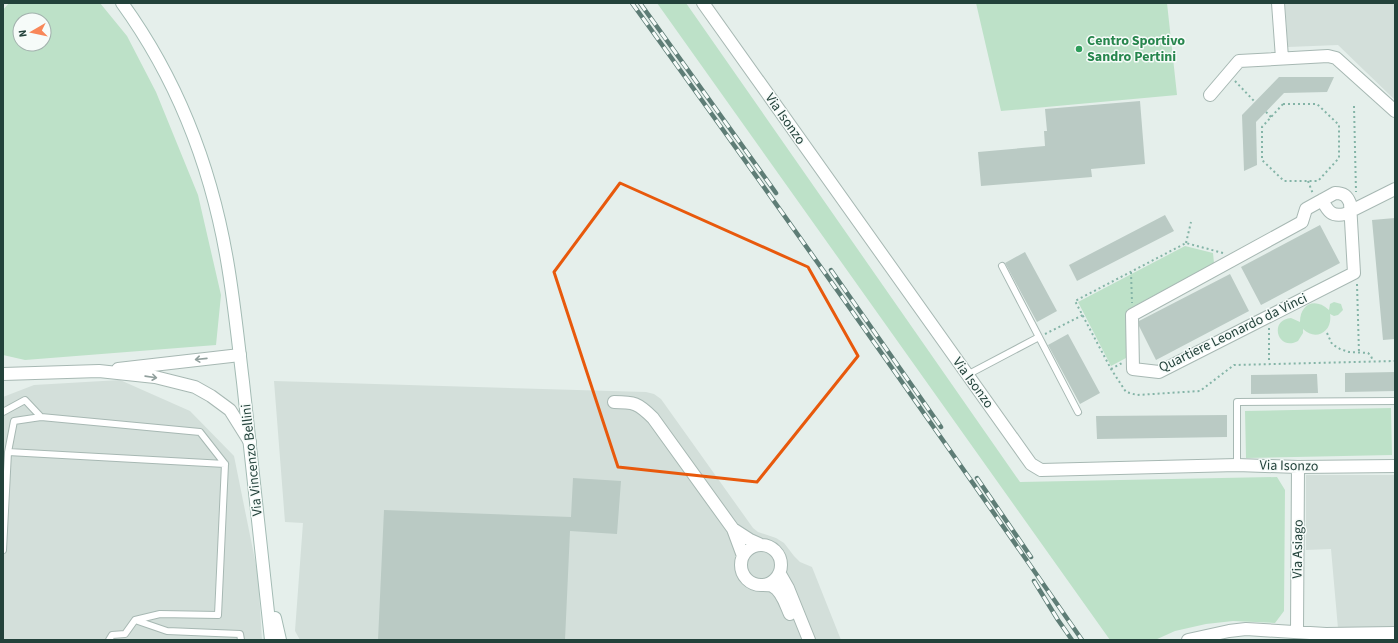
<svg xmlns="http://www.w3.org/2000/svg" width="1398" height="643" viewBox="0 0 1398 643" font-family="'Source Sans 3',sans-serif">
<style>
.built{fill:#d3dfda}
.green{fill:#bde1c8;fill-rule:evenodd}
.building{fill:#bacac4}
.lines{fill:none;stroke-linecap:round;stroke-linejoin:round}
.lane-casing{stroke:#a7b8b3;stroke-width:8}
.street-casing{stroke:#a7b8b3;stroke-width:14}
.secondary-casing{stroke:#a3bbb4;stroke-width:14}
.path{stroke:#84b4a7;stroke-width:2;stroke-dasharray:2 3;stroke-linecap:butt}
.lane{stroke:#fff;stroke-width:6}
.street{stroke:#fff;stroke-width:12}
.secondary{stroke:#fff;stroke-width:12}
.rail-casing{stroke:#5e7d76;stroke-width:4.5}
.rail{stroke:#f6fbf9;stroke-width:3;stroke-dasharray:9;stroke-linecap:butt}
.oneway{stroke:#91a09d}
.marked{fill:none;stroke:#e8590c;stroke-width:3;stroke-linejoin:round}
.leisure-dot{fill:#2e9e5b;stroke:#f6fbf9;stroke-width:1.5}
.labels{text-anchor:middle;dominant-baseline:central;stroke-width:3;stroke-linejoin:round;paint-order:stroke}
.leisure-label{font-size:14px;font-weight:bold;fill:#27864d;stroke:#f6fbf9;text-anchor:start}
.street-label{font-size:14px;fill:#23423b;stroke:#f6fbf9}
</style>
<rect width="100%" height="100%" fill="#e5efeb"/>
<path class="built" d="M1285 3H1395V100L1338 45 1288 47Z
M120 380 190 411 234 456 258 575 262 640H3V397L34 385Z
M274 381 646 392 654 394 661 399 753 528 758 532 776 538 784 543 794 556 800 562 812 567 841 640H300L295 631 303 523 285 522Z
M1306 475H1395V640H1339L1331 549 1306 550Z"/>
<path class="green" d="M9 3H100L127 36 156 92 198 195 221 295 216 345 25 360 3 355V10ZM20 20H44V44H20Z
M657 3H686L1020 482 1277 477 1285 490 1284 611 1275 623 1233 621 1206 624 1175 631 1155 640H1110Z
M976 3H1167L1177 95 1001 111Z
M1185 246 1213 253 1214 263 1127 310 1126 358 1111 366 1078 302Z
M1334 302 1341 304 1343 310 1338 315 1334 316 1330 314C1333 331 1316 342 1303 329V333L1298 341C1278 352 1268 320 1291 318L1300 322C1300 304 1315 297 1329 310L1330 304Z
M1391 408 1392 455 1246 458 1245 411Z"/>
<path class="building" d="M1279 77H1334L1327 92 1284 93 1256 122 1257 165 1244 171 1242 115Z
M1140 101 1145 164 1091 169 1092 177 981 186 978 152 1045 146 1044 131H1047L1045 109Z
M1165 215 1174 231 1077 281 1069 265Z
M1395 218V339L1383 340 1372 220Z
M1320 225 1340 263 1261 305 1241 267Z
M1025 252 1057 311 1037 322 1005 263Z
M1230 274 1249 311 1156 360 1137 322Z
M1068 334 1100 393 1080 404 1048 345Z
M1395 372V391L1345 392V373Z
M1317 374 1318 393 1251 394V375Z
M1227 415V437L1097 439 1096 416Z
M573 478 621 481 617 534 570 531 565 640H378L384 510 571 517Z"/>
<g class="lines">
<g class="lane-casing">
<path id="lane" d="M1002 266 1078 412
M967 375 1039 337
M3 412 25 400 41 417
M8 452 14 421 41 417 200 432 225 464
M1237 465V402L1395 401
M3 550 8 452 225 464 218 615 160 614 135 620 125 634 112 635 109 640
M135 620 167 631 240 634 241 640"/>
</g>
<g class="street-casing">
<path id="street" d="M703 3 1031 464 1041 470 1237 465 1298 467 1395 466
M1278 3 1282 58
M1210 95 1239 61 1328 56 1336 58 1395 111
M1335 193C1344 193 1347 196 1350 203L1354 273 1159 372 1133 369 1132 315 1302 222 1306 209Z
M1322 200C1328 211 1331 217 1345 214L1395 189
M118 369 240 355
M3 374 99 371 155 377 195 387 211 396 230 410 250 442
M614 402C634 402 638 403 653 418L733 529 743 556
M733 529 750 540 759 544
M741 565a20 20 0 1 1 40 0a20 20 0 1 1-40 0Z
M780 574 788 588 809 640
M763 585C766 585 770 585 772 586 782 590 786 606 790 614
M1297 632 1298 467
M1188 640 1229 631 1246 629 1326 634 1395 633"/>
</g>
<g class="secondary-casing">
<path id="secondary" d="M122 3C177 79 211 167 227 260 234 300 238 341 243 382 253 468 262 554 271 640
M275 618 280 640"/>
</g>
<path class="path" d="M1235 81 1255 102
M1283 104H1317L1339 125V158L1318 181H1284L1262 160V127Z
M1354 106 1356 192
M1266 112 1271 117
M1308 181 1313 194
M1186 243 1191 222
M1223 253 1186 243 1075 301 1111 369 1126 392 1137 395 1200 391 1234 365 1395 361
M1131 272 1132 303
M1357 284 1359 353
M1269 328V363
M1327 333 1332 344 1340 349 1349 352 1368 353 1371 356 1373 361
M1045 334 1083 315
M1111 369 1122 363"/>
<use href="#lane" class="lane"/>
<use href="#street" class="street"/>
<use href="#secondary" class="secondary"/>
<g class="rail-casing">
<path id="rail" d="M632 3C784 214 934 426 1082 640
M640 3 776 193
M831 270 941 427
M977 478 1031 557
M1034 581 1058 620 1072 640"/>
</g>
<use href="#rail" class="rail"/>
</g>
<defs><path id="oneway-shaft" d="M-6 0H5M1.5-3L5.5 0L1.5 3" fill="none" stroke-width="1.6" stroke-linecap="round" stroke-linejoin="round"/></defs>
<g class="oneway">
<use href="#oneway-shaft" transform="translate(201 359) rotate(174)"/>
<use href="#oneway-shaft" transform="translate(151 377) rotate(8)"/>
</g>
<path class="marked" d="M620 183 808 267 858 356 757 482 618 467 554 272Z"/>
<circle class="leisure-dot" cx="1079" cy="49" r="4"/>
<g class="labels">
<g class="leisure-label">
<text x="1087" y="41">Centro Sportivo<tspan x="1087" dy="16">Sandro Pertini</tspan></text>
</g>
<g class="street-label">
<text transform="translate(785 119) rotate(55)">Via Isonzo</text>
<text transform="translate(1233 333) rotate(-26)">Quartiere Leonardo da Vinci</text>
<text transform="translate(973 383) rotate(54)">Via Isonzo</text>
<text transform="translate(252 460) rotate(-96)">Via Vincenzo Bellini</text>
<text transform="translate(1289 466) rotate(1)">Via Isonzo</text>
<text transform="translate(1298 549) rotate(-89)">Via Asiago</text>
</g>
</g>
<rect width="1398" height="643" fill="none" stroke="#23423b" stroke-width="8"/>
<g transform="translate(32 32) rotate(261)"><circle r="19" fill="#f6fbf9" stroke="#a2b1ad"/>
<path d="M0-3L7 15L0 10L-7 15Z" fill="#f88759"/>
<text y="-6" font-size="11" font-weight="bold" text-anchor="middle" fill="#23423b">N</text>
</g>
</svg>
